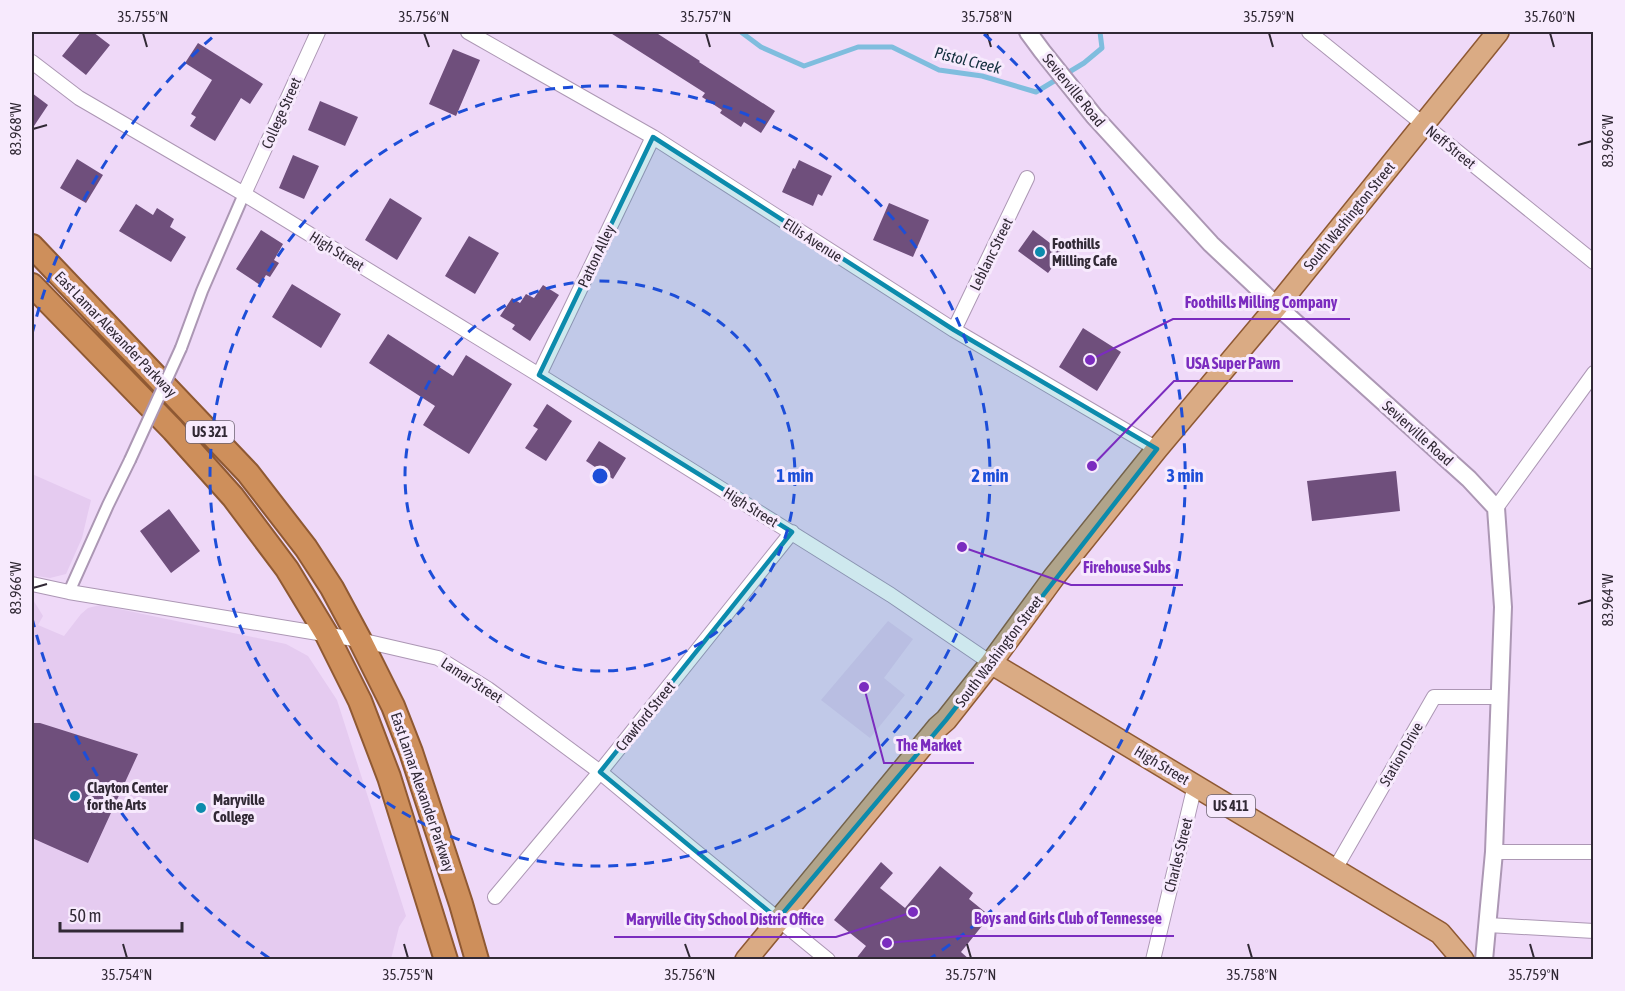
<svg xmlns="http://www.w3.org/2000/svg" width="1625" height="991" viewBox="0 0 1625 991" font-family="'Asap Condensed',sans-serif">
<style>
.built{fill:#e5cbf0}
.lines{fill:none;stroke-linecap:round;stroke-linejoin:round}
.stream{stroke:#7fbdde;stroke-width:5}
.building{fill:#6f4f7c}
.pedestrian-casing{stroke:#ac97b4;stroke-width:14}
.minor-casing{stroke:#ac97b4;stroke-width:16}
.tertiary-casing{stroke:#ac97b4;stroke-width:20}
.primary-casing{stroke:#8f5933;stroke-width:24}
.trunk-casing{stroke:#8f5933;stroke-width:26}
.pedestrian{stroke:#fff;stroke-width:10}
.minor{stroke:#fff;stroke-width:14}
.tertiary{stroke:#fff;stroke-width:16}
.primary{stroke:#daab84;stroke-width:21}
.trunk{stroke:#ce8f5b;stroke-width:22}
.pedestrian-bridge-casing{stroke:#ac97b4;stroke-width:14;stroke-linecap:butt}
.pedestrian-bridge{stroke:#fff;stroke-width:10}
.marked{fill:#0c8bac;fill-opacity:0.2;stroke:#0c8bac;stroke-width:4.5;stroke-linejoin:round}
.ticks{fill:none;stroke:#312935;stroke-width:2}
.ring{fill:none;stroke:#1d4ed8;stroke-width:3;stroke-dasharray:10 8}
.poi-dot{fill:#0c8bac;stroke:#f7eafd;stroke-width:2}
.labels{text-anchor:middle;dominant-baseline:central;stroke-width:6;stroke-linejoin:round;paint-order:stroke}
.shield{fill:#f7eafd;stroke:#6c6371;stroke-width:1.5}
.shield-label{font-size:14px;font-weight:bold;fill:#312935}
.street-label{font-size:15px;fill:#312935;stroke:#f7eafd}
.poi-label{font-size:15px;font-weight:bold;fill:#312935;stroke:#f7eafd;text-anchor:start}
.water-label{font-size:16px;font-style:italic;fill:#122f3d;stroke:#f7eafd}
.centre{fill:#1d4ed8;stroke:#f7eafd;stroke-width:3}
.ring-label{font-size:18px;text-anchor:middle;font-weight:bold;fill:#1d4ed8;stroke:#f7eafd;stroke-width:6;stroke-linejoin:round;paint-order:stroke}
.leader{fill:none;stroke:#7b2cbf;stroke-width:2}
.callout-dot{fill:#7b2cbf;stroke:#f7eafd;stroke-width:2}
.callout-label{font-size:16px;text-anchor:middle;font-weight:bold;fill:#7b2cbf;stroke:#f7eafd;stroke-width:6;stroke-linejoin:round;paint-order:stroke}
.neatline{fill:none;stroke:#312935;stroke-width:2}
.ticks-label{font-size:15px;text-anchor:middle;fill:#312935}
</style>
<rect width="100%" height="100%" fill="#efd9f8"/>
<path class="built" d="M32 474 91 500 82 538 66 574 50 578 37 576 32 596Z
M32 598 43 616 38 625 64 636 81 614 88 608 100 605 286 644 308 656 337 700 406 916 399 927 391 959H32Z
M888 621 913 639 884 678 905 695 870 738 821 700Z"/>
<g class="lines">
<path class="stream" d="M741 32 761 47 804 66 858 47H892L939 70 982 76 1036 92 1084 63 1102 48 1100 32"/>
</g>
<path class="building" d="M81 32H93L110 45 86 75 62 56Z
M609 32H655L700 61 699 62 775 111 761 133 744 122 741 127 720 113 722 110 702 97 705 93Z
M198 43 263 84 250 104 241 98 215 141 190 126 196 117 191 114 212 80 185 63Z
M453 49 480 60 456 116 429 104Z
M32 93 48 105 32 129Z
M320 101 358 117 345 146 308 130Z
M293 155 319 166 304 199 279 188Z
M77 159 103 175 86 203 60 188Z
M799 160 832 176 822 196 818 194 813 206 782 192 793 168 795 169Z
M390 198 422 218 397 260 365 240Z
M889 203 929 220 913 257 873 240Z
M136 204 153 215 157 208 174 219 170 227 186 237 171 262 119 231Z
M261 230 283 244 274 260 279 263 270 277 266 275 260 285 236 269Z
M1033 230 1063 253 1048 273 1018 251Z
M469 236 499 253 475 294 445 276Z
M292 284 341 314 321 348 272 317Z
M543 285 559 295 530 341 512 329 515 325 500 316 512 298 520 303 526 294 534 298Z
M1083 328 1121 352 1097 391 1059 367Z
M388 334 453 376 466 355 512 384 469 454 423 425 435 406 369 363Z
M547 404 572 421 546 461 525 448 538 429 533 426Z
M599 441 626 458 613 479 586 461Z
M1396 471 1400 511 1312 521 1307 481Z
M169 509 200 551 171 573 140 531Z
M32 723H40L138 754 88 863 32 838Z
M881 862 893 873 880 888 905 908 940 866 973 893 969 899 990 916 961 952 970 960H855L866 946 834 920Z"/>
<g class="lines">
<g class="pedestrian-casing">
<path id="pedestrian" d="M181 348 202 291 244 194
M69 592 108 505 130 460"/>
</g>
<g class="minor-casing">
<path id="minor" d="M468 32 653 137 954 330 1157 449
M1309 32 1594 262
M32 62 79 98 244 194 539 375 891 595 991 663
M244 194 318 32
M954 330 1027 178
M539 375 653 137
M1496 508 1594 373
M32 584 69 592 360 640 438 658 488 689 600 772 690 847 828 960
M1494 852H1594
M1335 869 1434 697H1499
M495 897 600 772 792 532
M1488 925 1594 931
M1153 960 1195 785"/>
</g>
<g class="tertiary-casing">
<path id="tertiary" d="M1028 32 1042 51 1094 116 1211 244 1277 306 1469 479 1496 508 1503 607 1494 852 1484 960"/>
</g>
<g class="primary-casing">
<path id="primary" d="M991 663 1440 933 1463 960
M746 960 938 727 946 720 991 663 1054 577 1157 449 1277 306 1498 32"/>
</g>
<g class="trunk-casing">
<path id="trunk" d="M32 246 248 473 306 548 332 588 360 640 393 706 411 752 461 904 477 960
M32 285 173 430 233 497 287 569 327 635 360 701 389 777 446 960"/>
</g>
<use href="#pedestrian" class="pedestrian"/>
<use href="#minor" class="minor"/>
<use href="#tertiary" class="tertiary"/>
<use href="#primary" class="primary"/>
<use href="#trunk" class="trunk"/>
<g class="pedestrian-bridge-casing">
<path id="pedestrian-bridge" d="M130 460 181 348"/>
</g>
<use href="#pedestrian-bridge" class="pedestrian-bridge"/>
</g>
<path class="marked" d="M653 137 954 330 1157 449 946 720 778 919 600 772 792 532 539 375Z"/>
<path class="ticks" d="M143 33 147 47M424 33 429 47M706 33 710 47M987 33 991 47M1269 33 1273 47M1550 33 1554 47M33 129 47 125M1578 145 1592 141M33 588 47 584M1578 604 1592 600M123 944 127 958M404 944 408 958M685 944 690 958M967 944 971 958M1248 944 1252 958M1530 944 1534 958"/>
<g class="ring">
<circle cx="600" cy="476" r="195"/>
<circle cx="600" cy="476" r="390"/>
<path d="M269 958A585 585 0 0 1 32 618M32 334A585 585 0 0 1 216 34M984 34A585 585 0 0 1 931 958"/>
</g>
<g class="poi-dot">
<circle cx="1040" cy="252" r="6"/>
<circle cx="75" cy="796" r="6"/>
<circle cx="201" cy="808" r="6"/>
</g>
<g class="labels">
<g class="shield">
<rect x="186" y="421" width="48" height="22" rx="4.5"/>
<rect x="1207" y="795" width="48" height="22" rx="4.5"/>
</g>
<g class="shield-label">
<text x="210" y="432">US 321</text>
<text x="1231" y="806">US 411</text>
</g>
<g class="street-label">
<text transform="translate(1074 90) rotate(51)">Sevierville Road</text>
<text transform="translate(281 113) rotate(-66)">College Street</text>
<text transform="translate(1451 147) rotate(39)">Neff Street</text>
<text transform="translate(1349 216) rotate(-51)">South Washington Street</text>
<text transform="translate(813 240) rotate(33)">Ellis Avenue</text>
<text transform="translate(337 251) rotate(32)">High Street</text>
<text transform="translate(991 254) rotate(-64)">Leblanc Street</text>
<text transform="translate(596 256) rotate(-65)">Patton Alley</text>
<text transform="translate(116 334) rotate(46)">East Lamar Alexander Parkway</text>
<text transform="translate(1418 433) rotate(42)">Sevierville Road</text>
<text transform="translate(751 507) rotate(32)">High Street</text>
<text transform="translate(999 651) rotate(-53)">South Washington Street</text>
<text transform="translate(472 680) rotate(33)">Lamar Street</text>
<text transform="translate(645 716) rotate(-51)">Crawford Street</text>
<text transform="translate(1401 754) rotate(-60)">Station Drive</text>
<text transform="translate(1162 765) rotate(31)">High Street</text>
<text transform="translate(423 792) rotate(71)">East Lamar Alexander Parkway</text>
<text transform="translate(1178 855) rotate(-76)">Charles Street</text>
</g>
<g class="poi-label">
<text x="1052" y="243">Foothills<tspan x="1052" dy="17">Milling Cafe</tspan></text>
<text x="87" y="787">Clayton Center<tspan x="87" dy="17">for the Arts</tspan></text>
<text x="213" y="799">Maryville<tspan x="213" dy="17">College</tspan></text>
</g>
<g class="water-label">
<text transform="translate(968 60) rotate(14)">Pistol Creek</text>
</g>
</g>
<circle cx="600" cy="476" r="9" class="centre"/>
<g class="ring-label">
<text x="795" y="482">1 min</text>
<text x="990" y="482">2 min</text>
<text x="1185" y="482">3 min</text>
</g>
<path class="leader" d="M1090 360L1173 319H1350M1092 466L1174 381H1293M962 547L1071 585H1183M864 687L884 763H974M887 943L962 936H1174M913 912L836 937H614"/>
<g class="callout-dot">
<circle cx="1090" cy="360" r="6"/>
<circle cx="1092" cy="466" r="6"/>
<circle cx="962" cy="547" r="6"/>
<circle cx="864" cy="687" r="6"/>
<circle cx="887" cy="943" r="6"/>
<circle cx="913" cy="912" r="6"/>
</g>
<g class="callout-label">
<text x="1261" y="308">Foothills Milling Company</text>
<text x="1233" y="369">USA Super Pawn</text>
<text x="1127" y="573">Firehouse Subs</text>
<text x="929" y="751">The Market</text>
<text x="1068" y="924">Boys and Girls Club of Tennessee</text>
<text x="725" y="925">Maryville City School Distric Office</text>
</g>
<rect width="1625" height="991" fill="none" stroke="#f7eafd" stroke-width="66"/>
<path d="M60 922v9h122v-9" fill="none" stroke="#312935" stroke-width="3"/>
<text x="69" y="922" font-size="18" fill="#312935" stroke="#f7eafd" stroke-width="4.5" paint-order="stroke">50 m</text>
<rect x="33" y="33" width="1559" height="925" class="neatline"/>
<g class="ticks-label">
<text x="143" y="22">35.755°N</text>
<text x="424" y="22">35.756°N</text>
<text x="706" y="22">35.757°N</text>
<text x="987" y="22">35.758°N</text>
<text x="1269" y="22">35.759°N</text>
<text x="1550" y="22">35.760°N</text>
<text transform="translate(16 129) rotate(-90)" y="5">83.968°W</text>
<text transform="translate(1608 141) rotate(-90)" y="5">83.966°W</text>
<text transform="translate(16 588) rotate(-90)" y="5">83.966°W</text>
<text transform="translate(1608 600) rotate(-90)" y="5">83.964°W</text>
<text x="127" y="980">35.754°N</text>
<text x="408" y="980">35.755°N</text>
<text x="690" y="980">35.756°N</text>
<text x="971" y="980">35.757°N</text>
<text x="1252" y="980">35.758°N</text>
<text x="1534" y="980">35.759°N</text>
</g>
</svg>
